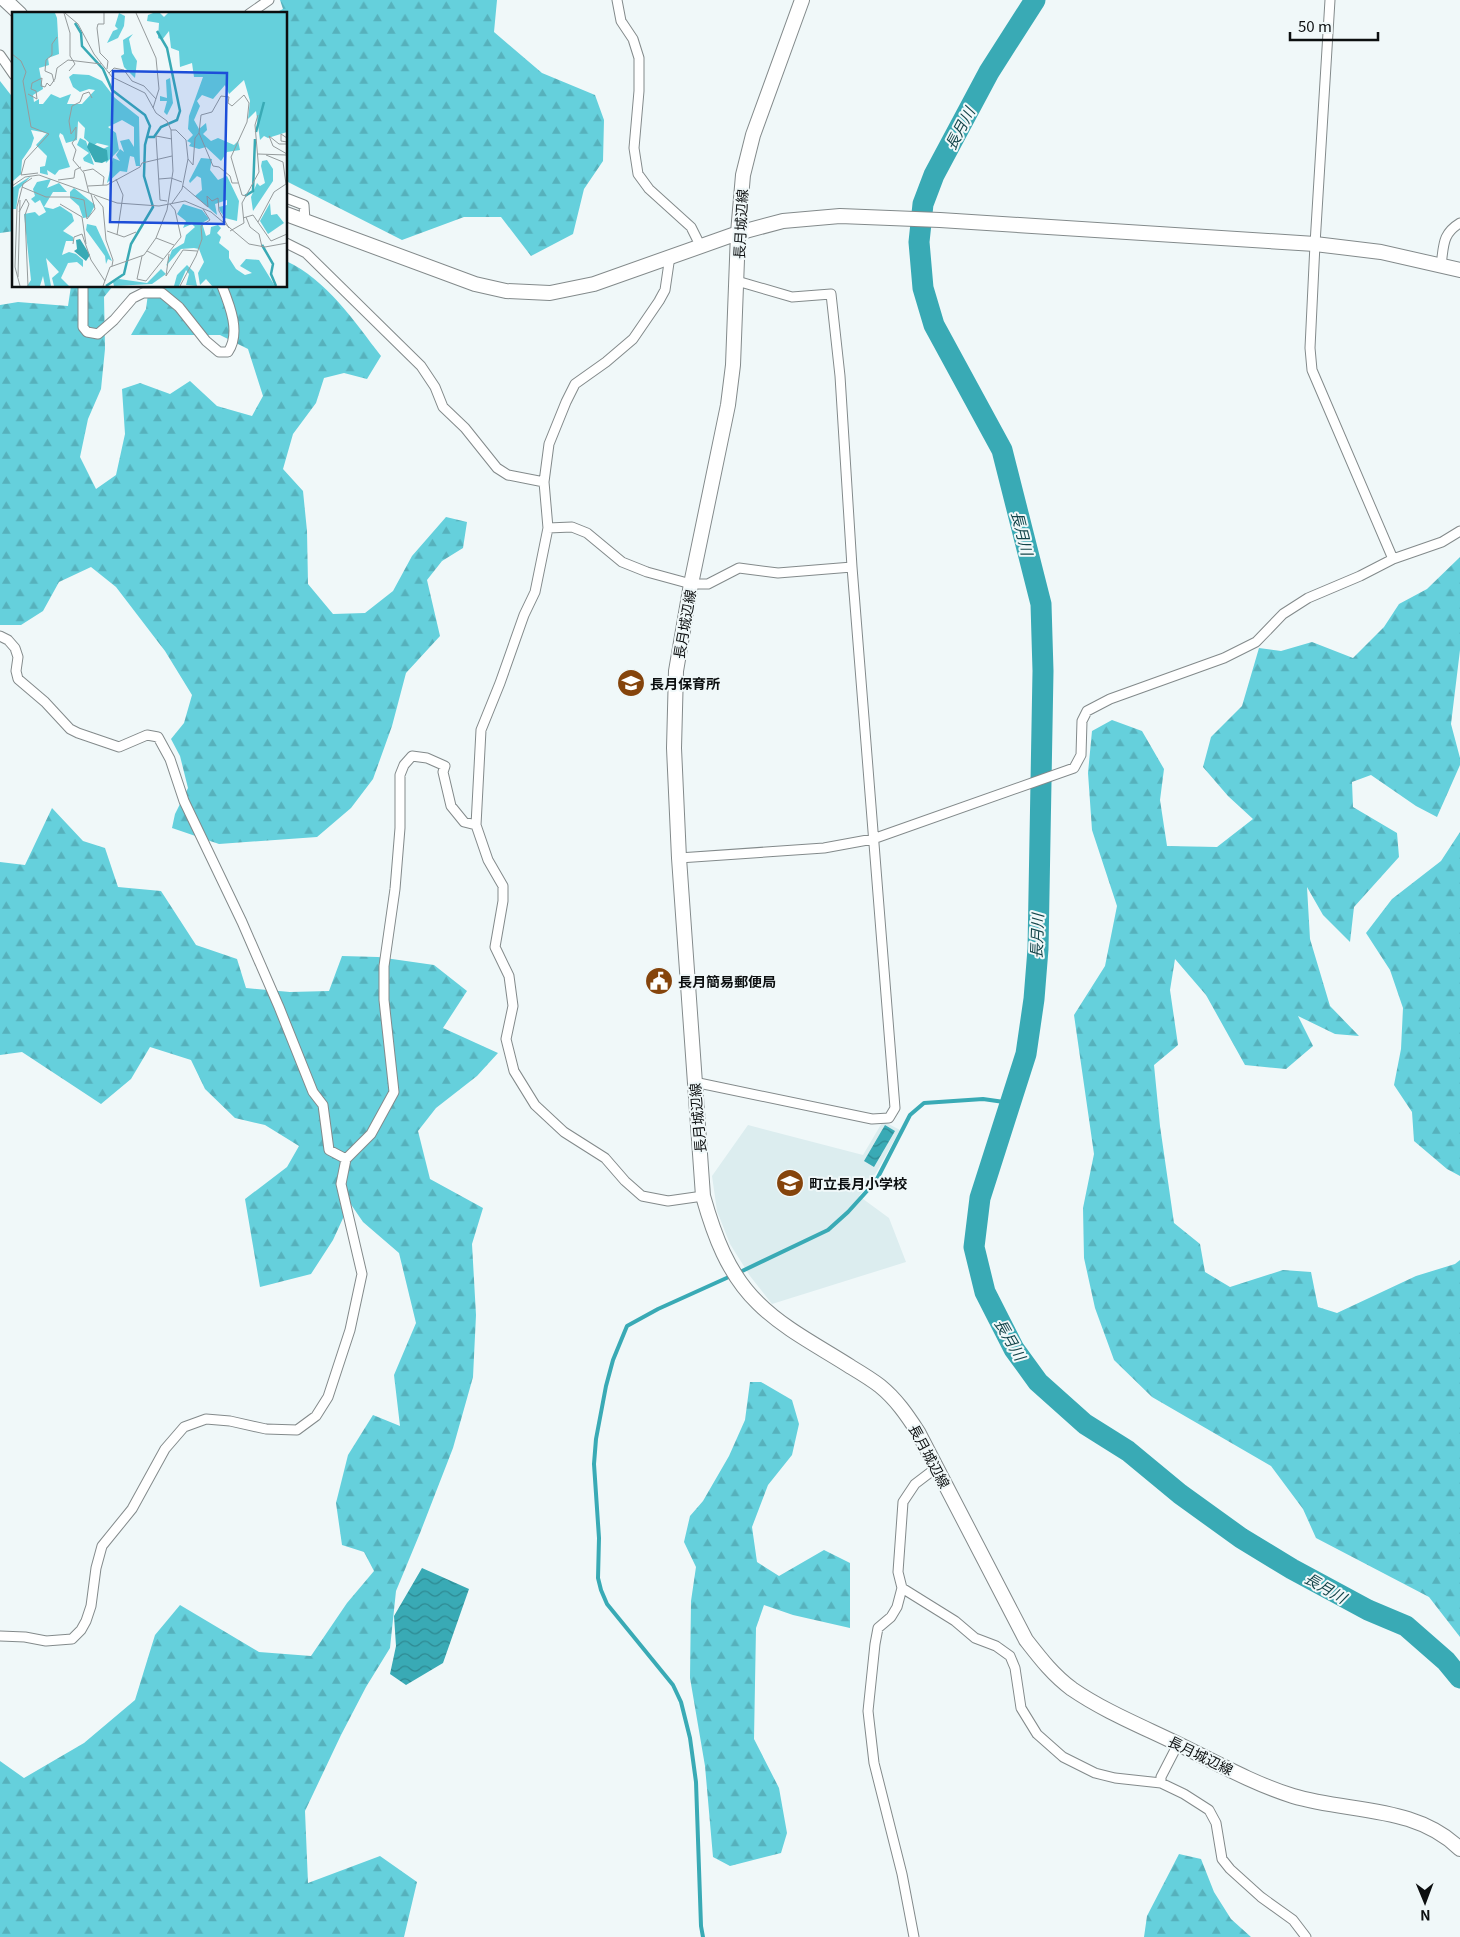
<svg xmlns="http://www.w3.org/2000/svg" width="1460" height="1937" viewBox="0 0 1460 1937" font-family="Georgia,'Noto Sans JP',serif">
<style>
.built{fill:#dcedef}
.forest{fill:url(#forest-firs)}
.water{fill:url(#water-waves)}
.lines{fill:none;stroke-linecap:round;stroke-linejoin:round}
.stream{stroke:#39aab5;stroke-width:4}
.river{stroke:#39aab5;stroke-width:21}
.street-casing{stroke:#838a8b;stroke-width:11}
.secondary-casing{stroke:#838a8b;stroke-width:16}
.street{stroke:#fff;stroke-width:9}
.secondary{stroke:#fff;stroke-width:14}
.labels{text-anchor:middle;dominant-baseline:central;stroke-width:4;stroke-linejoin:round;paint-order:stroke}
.street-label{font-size:14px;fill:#0c0f10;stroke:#f0f8f9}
.poi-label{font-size:14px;font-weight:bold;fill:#0c0f10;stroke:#f0f8f9;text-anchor:start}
.water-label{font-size:15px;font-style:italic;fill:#14454a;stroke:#f0f8f9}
.inset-river{fill:none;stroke:#39aab5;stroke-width:2.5}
.inset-road{fill:none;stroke:#959b9c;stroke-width:1}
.view{fill:#1d4ed8;fill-opacity:0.15;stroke:#1d4ed8;stroke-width:2.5}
.inset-edge{fill:none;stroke:#0c0f10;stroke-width:2.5}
</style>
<defs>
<pattern id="forest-firs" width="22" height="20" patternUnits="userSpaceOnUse" patternTransform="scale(1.25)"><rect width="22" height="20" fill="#65d0dc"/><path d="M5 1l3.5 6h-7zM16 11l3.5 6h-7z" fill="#56b1bc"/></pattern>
<pattern id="water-waves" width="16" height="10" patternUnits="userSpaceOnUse" patternTransform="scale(1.25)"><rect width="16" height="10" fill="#39aab5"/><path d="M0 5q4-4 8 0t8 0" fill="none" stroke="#2e8992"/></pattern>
</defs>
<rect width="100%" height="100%" fill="#f0f8f9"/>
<path class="built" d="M883 1121 900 1130 876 1173 859 1196 889 1218 906 1262 772 1304 750 1276 730 1244 717 1211 712 1176 748 1125 863 1155Z"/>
<path class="forest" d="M280 0H497L494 32 542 73 595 95 604 120 603 161 584 189 573 234 531 256 501 217H464L402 240 288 182 286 180V14H273L283 9Z
M0 81 14 99V231L0 233Z
M286 261C327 280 354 321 381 356L367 379 344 373 324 378 316 403 293 434 283 469 303 491 307 531 308 584 333 614 365 613 393 591 412 556 446 517 467 522 463 548 442 561 427 580 440 636 406 673 392 726 373 779 351 808 317 837 219 844 172 828 175 814 188 788 180 756 171 739 184 723 192 695 165 651 116 587 91 567 59 582 43 611 21 625H0V305L18 302 68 306 71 286H113L104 297 105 349 101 389 88 419 80 457 96 489 116 475 125 434 122 389 140 383 170 394 190 381 217 406 252 416 263 396 248 349 220 335H131L146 309 149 286H286Z
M1460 557V650L1451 724 1460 758V765L1437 817 1416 806 1371 775 1352 782 1353 807 1397 833 1399 857 1354 907 1350 942 1323 915 1307 887 1310 939 1330 1006 1359 1036 1335 1034 1298 1016 1313 1046 1286 1069 1245 1065 1206 995 1175 959 1170 990 1178 1045 1154 1065 1160 1126 1174 1223 1200 1244 1205 1272 1230 1287 1283 1270 1311 1272 1318 1307 1337 1313 1416 1276 1455 1264 1460 1260V1637L1429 1597 1316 1538 1303 1509 1271 1466 1152 1397 1114 1360 1095 1308 1084 1258 1083 1208 1094 1154 1074 1015 1105 966 1117 906 1092 830 1088 773 1092 731 1112 720 1142 731 1164 769 1160 800 1167 846 1217 847 1253 819 1228 796 1203 767 1211 737 1242 706 1259 648 1281 651 1312 642 1353 658 1384 627 1399 604 1427 589Z
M52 808 83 841 105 848 118 887 161 891 196 945 237 959 246 988 290 992 329 991 342 956 378 957 434 965 467 991 443 1028 498 1053 477 1076 436 1108 418 1131 430 1179 483 1208 472 1244 476 1315 473 1377 453 1448 420 1533 396 1591 390 1648 366 1687 341 1735 305 1811 308 1883 380 1856 417 1882 404 1937H0V1761L24 1778 84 1743 135 1700 155 1635 180 1605 259 1652 311 1656 347 1603 374 1571 364 1552 342 1545 336 1503 348 1455 373 1415 400 1426 394 1375 416 1323 399 1253 363 1222 350 1203 333 1240 311 1274 260 1287 245 1199 287 1167 299 1146 265 1125 235 1118 205 1089 191 1060 150 1047 131 1079 101 1104 22 1052 0 1055V862L25 865Z
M1460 832V1176L1447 1169 1414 1141 1412 1112 1394 1085 1401 1049 1403 1008 1390 970 1366 933 1392 899 1441 861Z
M750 1382H761L792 1400 799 1424 792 1455 768 1485 752 1527 757 1562 779 1576 824 1550 850 1563V1628L793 1615 764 1605 756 1628 754 1739 779 1788 787 1833 781 1853 730 1866 713 1857 705 1766 690 1678 691 1601 696 1567 684 1542 690 1516 703 1501 729 1456 745 1420Z
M1179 1854 1201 1859 1214 1892 1231 1919 1251 1937H1144L1147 1916Z"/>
<path class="water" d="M885 1125 895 1131 874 1167 864 1161Z
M422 1568 469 1589 443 1663 406 1685 390 1674 396 1646 394 1616Z"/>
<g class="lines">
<path class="stream" d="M738 1273 828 1230 848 1212 876 1181 910 1115 924 1103 983 1099 1011 1103
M703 1937 701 1926 696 1782 690 1738 681 1702 673 1685 607 1604 601 1590 598 1578 599 1538 594 1464 596 1439 606 1386 613 1360 627 1326 658 1309 731 1276"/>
<path class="river" d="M1035 0 989 72 934 175 923 204 919 242 923 288 934 325 1002 450 1041 604 1043 671 1038 949 1034 999 1026 1054 980 1198 974 1247 985 1292 1014 1349 1038 1382 1085 1424 1128 1451 1180 1494 1241 1538 1292 1569 1368 1610 1406 1626 1446 1661 1460 1678"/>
<g class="street-casing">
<path id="street" d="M617 0 621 21 633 39 639 58V91L634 148 638 174 649 189 691 227 700 245
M1330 0 1315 244 1310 348 1312 370 1393 559
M249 14 269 0
M0 55 14 75
M286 198 304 205 305 221
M286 243 306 253 421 366 435 387 443 407 465 428 497 468 508 475 544 482
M670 256 665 290 659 301 633 339 606 362 575 384 566 402 549 444 544 482 548 528 535 592 524 615 500 683 481 730 476 825 488 860 503 886V901L495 947 509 976 513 1006 506 1039 514 1071 535 1105 564 1132 605 1158 625 1181 642 1196 668 1201 703 1196
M1441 265C1444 245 1442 234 1460 223
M83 286V327L87 332 98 334 114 320 133 298 143 293H162L179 307 206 341 219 352H228C241 333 230 306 222 286
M548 528 572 527 587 533 622 562 647 572 691 584H708L739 568 778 573 852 567
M0 636 8 640 15 648 18 657 16 671 18 679 45 702 70 729 78 733 119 747 147 735 158 737 170 759 184 801 242 922 279 1007 313 1092 323 1105 329 1150 346 1159
M679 858 824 848 873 839 1074 768 1081 755 1082 721 1087 711 1110 699 1224 658 1256 642 1283 614 1308 598 1360 576 1393 559 1442 542 1460 531
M694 1082 872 1119 889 1118 895 1108 852 567 840 376 831 294 792 297 737 281
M902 1588 955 1621 975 1638 996 1646 1010 1656 1015 1668 1021 1708 1037 1734 1063 1757 1095 1773 1115 1778 1161 1783 1184 1794 1209 1810 1216 1823 1222 1859 1230 1869 1261 1897 1293 1920 1306 1937
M0 1636 25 1637 46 1641 72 1639 81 1630 86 1621 91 1606 96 1568 102 1546 132 1509 165 1449 184 1427 206 1419 230 1421 266 1429 297 1430 316 1416 328 1397 350 1330 362 1274 341 1184 346 1159 371 1134 394 1092 384 1000V966L395 889 400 828V775L404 765 412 756 427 758 445 766 443 772 451 806 464 822 476 825
M1161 1783V1777L1178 1744
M914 1937 902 1874 874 1763 868 1711 875 1644 878 1628 891 1617 897 1607 902 1588 898 1572 903 1502 915 1484 936 1468"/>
</g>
<g class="secondary-casing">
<path id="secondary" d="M5 0 20 14
M802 0 753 135 743 175 738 233 733 365 728 405 691 584 676 671 674 748 679 858 703 1196C714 1235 728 1274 758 1303 784 1329 820 1347 851 1367 861 1373 871 1379 880 1386 896 1399 907 1415 918 1432L1026 1640C1040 1658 1053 1675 1072 1689 1104 1711 1141 1726 1176 1743 1213 1761 1254 1784 1293 1796 1350 1813 1415 1805 1460 1849
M286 214 475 284 506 291 550 293 594 284 738 233 783 221 840 216 940 220 1315 244 1381 252 1460 270"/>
</g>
<use href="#street" class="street"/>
<use href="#secondary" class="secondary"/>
</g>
<defs>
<g id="school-disc" transform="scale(1.4375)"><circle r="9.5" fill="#85440c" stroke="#f0f8f9"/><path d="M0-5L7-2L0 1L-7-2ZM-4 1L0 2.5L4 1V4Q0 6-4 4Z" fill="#fff"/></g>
<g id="civic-disc" transform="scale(1.4375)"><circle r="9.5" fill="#85440c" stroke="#f0f8f9"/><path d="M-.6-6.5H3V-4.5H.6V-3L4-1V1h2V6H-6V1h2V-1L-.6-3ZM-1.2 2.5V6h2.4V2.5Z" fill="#fff"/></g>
</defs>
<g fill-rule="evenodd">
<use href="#school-disc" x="631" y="683"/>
<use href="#civic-disc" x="659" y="981"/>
<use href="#school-disc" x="790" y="1183"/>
</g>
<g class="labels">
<g class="street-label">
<text transform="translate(740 224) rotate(-87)">長月城辺線</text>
<text transform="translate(684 624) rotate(-80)">長月城辺線</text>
<text transform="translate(697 1118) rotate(-95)">長月城辺線</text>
<text transform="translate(930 1456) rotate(62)">長月城辺線</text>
<text transform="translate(1201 1755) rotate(26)">長月城辺線</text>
</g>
<g class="poi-label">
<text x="650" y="683">長月保育所</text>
<text x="678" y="981">長月簡易郵便局</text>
<text x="809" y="1183">町立長月小学校</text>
</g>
<g class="water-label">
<text transform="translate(959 128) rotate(-62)">長月川</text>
<text transform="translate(1023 533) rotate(76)">長月川</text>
<text transform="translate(1036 936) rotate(-88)">長月川</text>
<text transform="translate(1011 1339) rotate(60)">長月川</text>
<text transform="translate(1326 1587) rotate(30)">長月川</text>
</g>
</g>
<g transform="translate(12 12)">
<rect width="275" height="275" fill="#f0f8f9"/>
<path d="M0 1H43L45 6 47 42 36 46 37 53 27 56 31 77 21 83 22 90 27 87V92H31L39 82 48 86 59 82 55 92H70L83 78 77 77 68 80 61 75 57 65 61 62 77 63 90 69 103 86 127 105 128 154H124L122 145 118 144 115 160 108 159 95 171 101 146 108 149 104 143 108 137 112 140 108 129 117 127 122 135V115L110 108 96 115 104 121 107 138 94 151 91 137 97 134 85 131 81 134 72 126 73 116 66 109 65 128 54 131 51 123 48 121 47 124 58 155 47 158 43 163 35 158 36 163 28 161V155L33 154 35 144 24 133 35 121 19 118 22 126 19 135 10 148 9 162 0 170ZM107 1 113 4 112 14 106 26 95 31 101 19 106 17 103 14ZM141 1H148L152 5 156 1H275V120L256 126 252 124 248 128 244 99 236 107 238 89 232 68 217 82 213 73 201 87 190 83 185 89 188 94 182 108 187 117 194 111 195 118 191 122 199 129 206 126 222 133 226 129 228 138 215 140 209 149 194 135 187 137 177 134 179 131 175 129 181 123 176 117 177 104 191 65H182L180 51 168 55 167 39 159 36 157 19 150 28 146 26 147 11 135 9 136 3ZM121 22 117 27 120 41 125 49 123 66 112 55 109 44 112 42 111 28ZM158 66 161 91 155 103 152 100 155 89H148V84L155 86 154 68ZM68 126 74 129 82 153 72 149 71 146 77 141 65 133ZM189 146 200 147 198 158 206 168 215 164 227 189 225 209 213 206 208 199 207 195 215 193V188L203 192 205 203 183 184 190 178 189 166 185 164 178 171 177 169ZM255 148 261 157V169L241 199 239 185 245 171 248 174 253 171 249 154 250 149ZM19 164 7 177 4 197H0V176ZM39 167 35 176 47 171 55 180H41L32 195 41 197 48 194 60 202 62 209 51 219 61 225V229H54L50 243 57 240 64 242 71 248V255L65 250 56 251 49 266 57 274H42L40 266 47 260 34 246 39 274H33L31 264 28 274H15L19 268 12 202 23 200 27 204 34 200 28 188 23 191 19 187 23 184 21 177 25 170ZM62 176 83 193 77 205 71 206 67 194 58 186V180ZM258 191 259 203 265 202 272 211 256 222 248 209ZM171 192 190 198 197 207 190 211 194 224 198 222 199 215 206 213 209 216 205 221 209 225 207 231 217 239V246L224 257 233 263 240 261 228 254 234 247 247 248 263 274H200L194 267 188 273 186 261 192 250 187 237 182 236 169 237 154 254 160 238 172 231 174 223 183 215 180 212 171 216 174 209 165 202ZM75 212 84 214 100 249 96 247 94 252 93 244 74 218ZM175 253 182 260 185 274 174 273 177 262 174 258 167 274H162L165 263ZM149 257 154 262 140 272 102 274 101 270 107 267 135 271Z" fill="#65d0dc"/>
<path d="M77 130 95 138 96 148 90 151 83 150 75 135ZM68 227 78 243 74 249 62 239 65 237 64 228Z" fill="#39aab5"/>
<path class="inset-river" d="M63 11 69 21 70 34 91 57 100 78 133 103 138 114 133 133 132 164 141 195 119 232 112 262 94 274M244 120 252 90M135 125H142L149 115 165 108 168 99 155 36 145 19M233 184 241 179 243 127M250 233 261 252 259 262 264 274"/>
<path class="inset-road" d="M52 1 58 21V44L63 52 57 59M53 1 66 12 82 42 100 65 133 81 144 101 155 109 159 118 161 159 155 198 144 226 132 243 98 255 91 274M92 1V12H86L85 16 88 41 96 49 95 57M124 1 144 46 147 77 141 96M0 42 9 49 14 60 11 69 19 115 37 122 13 148 9 163 26 161M97 61 102 56 112 58 120 69 132 74 144 87M42 70 40 62 33 59 34 48 40 43V32L45 25M16 82 25 87 24 79 19 77 20 71 30 66 29 74 33 75 35 71 38 74 43 67 45 56 56 48 89 52M159 118H164L174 128 176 147 170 177 160 191M275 126 269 122V129L275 130M275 132H267L257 124 261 134 275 142M246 142 274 143M176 147 181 153 183 126 187 121M71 159 81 157 92 165 91 173M104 167 111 183 105 223M147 167 159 166 170 170M46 168 62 166 63 158 69 155M226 171H220L218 164 207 155 201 154 187 121 189 103 200 100 209 84 217 85 216 91 220 94 232 83 237 91 235 110 219 145 230 183 234 184M0 174 13 165 27 163 105 191 147 194 173 189 199 200 237 232 253 235 275 231M76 174 95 173 128 155 130 151 160 144M171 174 196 195 195 184 200 189 206 186 207 199 217 216M10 175 34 185H59L72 188 75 207 83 197M77 181 72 161 61 148 64 138 60 131 64 126V115L59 122 57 109 60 94 68 90 71 82 77 80 80 86M79 182 83 197M82 184 91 195 94 228 101 248 100 254M155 189 148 188 144 124 160 127M48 192 70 205 74 232M7 200 14 187 17 192 13 203 16 274M234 205 238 215 247 222 250 235M231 206 241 203 259 229 275 222M246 210 262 180 274 172 271 150 254 143M95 219 112 225 124 220M218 219 232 211 230 191 247 160 243 113 246 103M144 226 162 233M61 232 62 225 70 222 79 248 93 269M135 239 151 247M130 244 125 267 134 269 169 225 163 198 158 192M154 264 171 238 185 239M154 264 157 242M6 265 8 188M8 274 3 255 5 195 11 172 20 166M168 274 184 244 190 227 189 214 198 208 191 197"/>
<path class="view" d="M101 59 215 61 212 212 98 210Z"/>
<rect width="275" height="275" class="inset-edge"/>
</g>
<g transform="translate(1425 1902) rotate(179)" stroke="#f0f8f9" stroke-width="4" paint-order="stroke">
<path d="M0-4L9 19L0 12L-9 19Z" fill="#0c0f10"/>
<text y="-8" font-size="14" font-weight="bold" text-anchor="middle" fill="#0c0f10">N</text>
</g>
<path d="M1290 32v8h88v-8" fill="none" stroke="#0c0f10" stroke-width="2.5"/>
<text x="1298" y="32" font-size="15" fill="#0c0f10" stroke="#f0f8f9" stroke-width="4" paint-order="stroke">50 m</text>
</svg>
